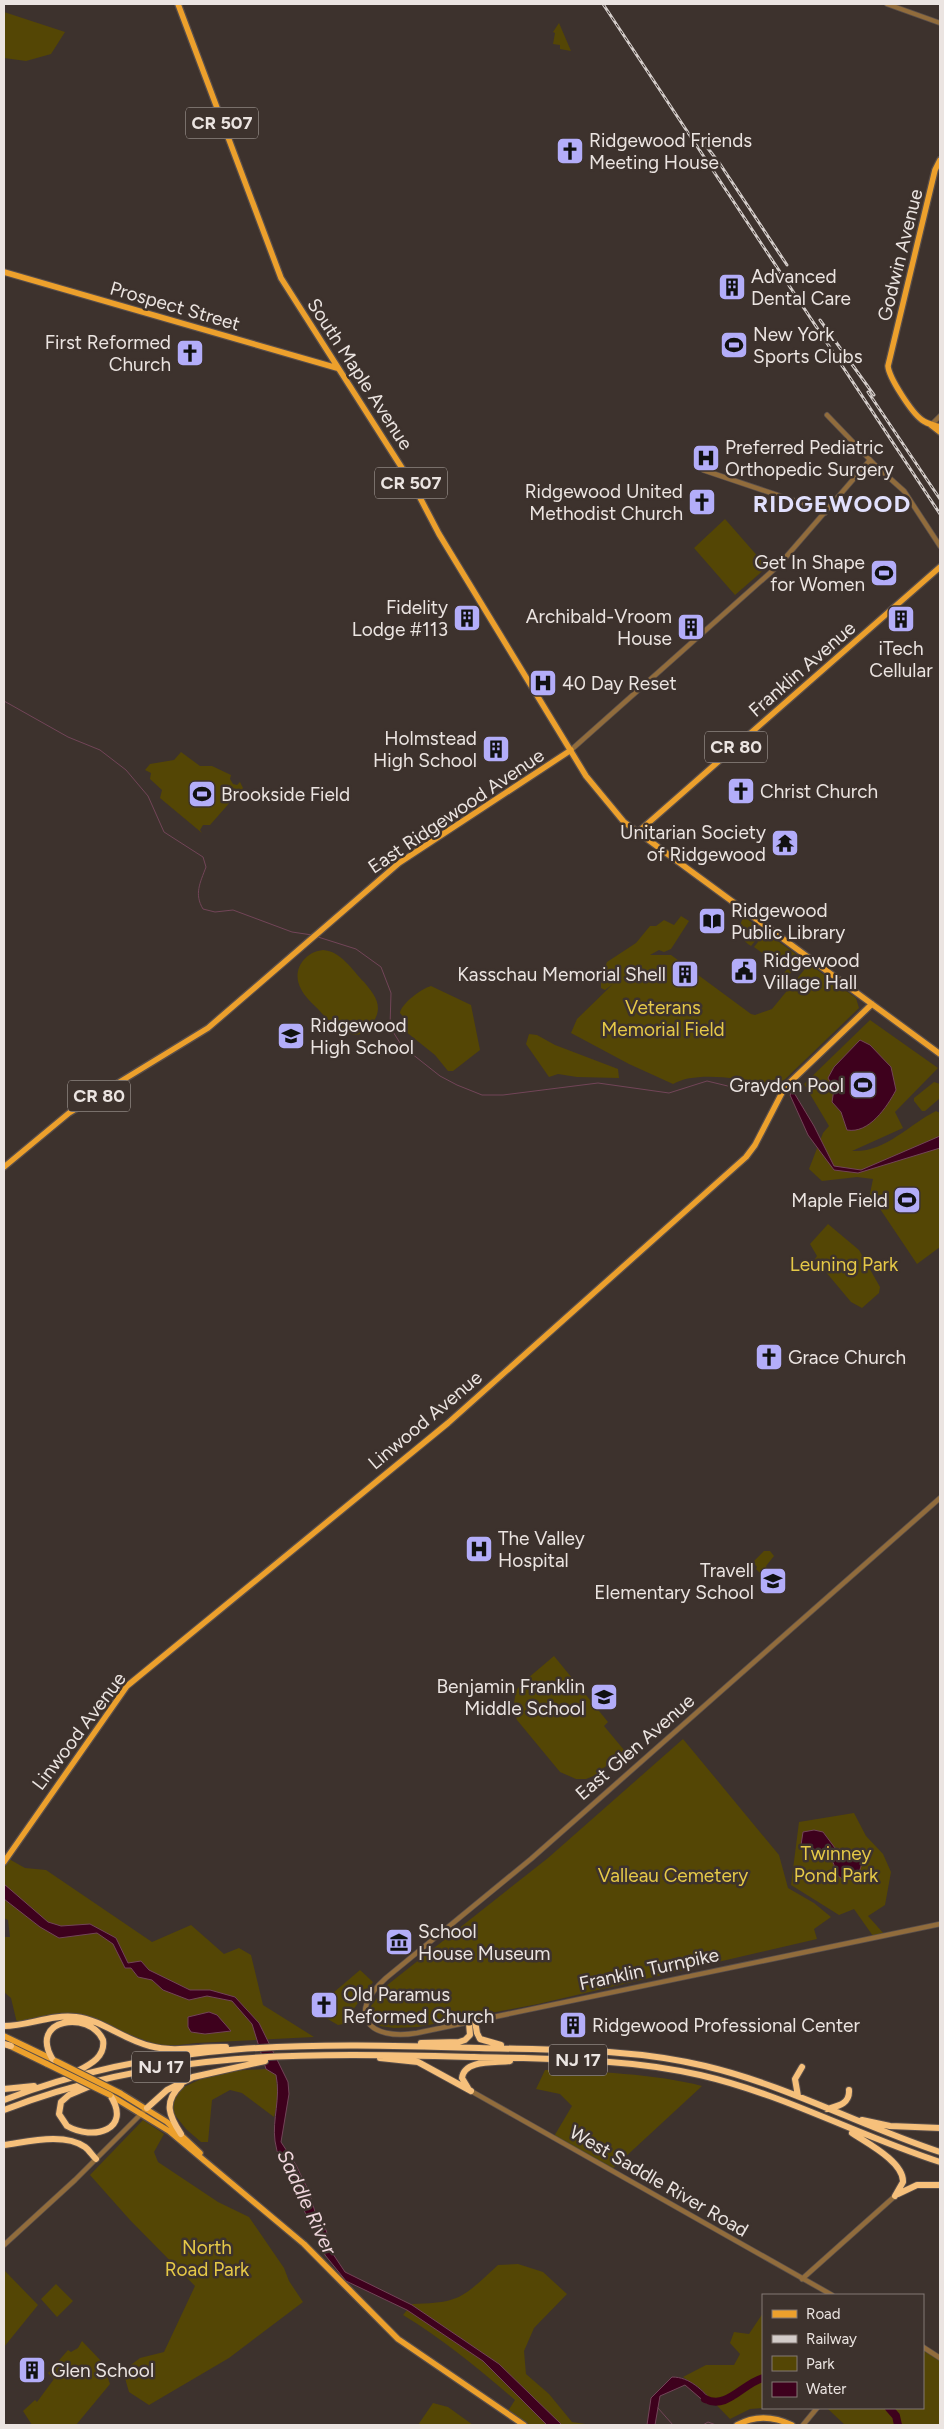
<svg xmlns="http://www.w3.org/2000/svg" width="944" height="2429" viewBox="0 0 944 2429" font-family="Figtree,sans-serif">
<style>
.green{fill:#544605}
.water{fill:#3e011d;stroke:#724558}
.lines{fill:none;stroke-linecap:round;stroke-linejoin:round}
.stream{stroke:#724558;stroke-width:1}
.river{stroke:#3e011d;stroke-width:8}
.minor-casing{stroke:#594e4a;stroke-width:6}
.major-casing{stroke:#594e4a;stroke-width:8}
.highway-casing{stroke:#594e4a;stroke-width:8}
.minor{stroke:#916c3c;stroke-width:4.5}
.major{stroke:#eca02c;stroke-width:5.5}
.highway{stroke:#f6c07b;stroke-width:6}
.rail-casing{stroke:#d3ccc9;stroke-width:3}
.rail{stroke:#3d322d;stroke-width:1;stroke-dasharray:4;stroke-linecap:butt}
.major-bridge-casing{stroke:#594e4a;stroke-width:8;stroke-linecap:butt}
.major-bridge{stroke:#eca02c;stroke-width:5.5}
.labels{text-anchor:middle;dominant-baseline:central;stroke-width:5;stroke-linejoin:round;paint-order:stroke}
.shield{fill:#3d322d;stroke:#b7afab;stroke-width:1}
.shield-label{font-size:18px;font-weight:bold;fill:#ebe4e1}
.poi-label{font-size:19px;fill:#ebe4e1;stroke:#3d322d;text-anchor:start}
.street-label{font-size:19px;fill:#ebe4e1;stroke:#3d322d}
.park-label{font-size:19px;fill:#e6c947;stroke:#3d322d}
.water-label{font-size:20px;font-style:italic;fill:#f0d7dd;stroke:#3d322d}
.district-label{font-size:24px;font-weight:bold;letter-spacing:1px;fill:#e1e0fd;stroke:#3d322d}
</style>
<rect width="100%" height="100%" fill="#3d322d"/>
<path class="green" d="M4 12 65 32 51 54 26 61 4 58Z
M559 23 571 51 560 49V45L553 44 555 33 553 32Z
M725 519 767 567 735 595 694 548Z
M181 752 200 766H212L231 775 230 779 233 784 237 785 240 782 243 788 239 797 232 800 210 825H203L200 830 202 833 160 798 162 790 150 779 151 773 145 770 150 764 174 760Z
M681 916 689 921 671 949 664 952 659 950 650 955H671L751 1014 755 1015 772 1009 809 964 856 998 859 1008 779 1085C751 1081 698 1069 673 1084L629 1064 571 1033 577 1019 613 984 605 990 601 988V979L607 962 636 943 650 926H656L664 920 674 925Z
M744 917 800 957 799 961 780 988 775 985 788 968 770 952 765 955 754 947 758 942 756 940 751 946C739 938 736 929 744 917Z
M323 950C341 951 352 970 364 982 373 993 383 1004 375 1019 360 1052 332 1025 318 1009 312 1003 305 997 301 989 291 971 304 952 323 950Z
M431 986 471 1005 480 1050 453 1071H448L435 1055 400 1027 406 1020 400 1013C402 1003 421 989 431 986Z
M870 1020 938 1068 895 1112 903 1128 852 1151C885 1153 908 1125 936 1111L940 1113V1247L917 1264 870 1194 873 1179 857 1177 822 1181 809 1169 823 1133 829 1126 804 1084Z
M529 1034 537 1035 555 1045 618 1069 619 1078 577 1077 558 1074 549 1077 526 1044Z
M934 1082 940 1084V1098L925 1111H922L914 1101V1098Z
M828 1224 859 1250 880 1287 879 1293 862 1308 851 1302 815 1259 817 1256 810 1244Z
M764 1551H770L774 1556 766 1566 769 1572 764 1577 756 1569 757 1567 753 1562Z
M554 1656 608 1722 604 1726 624 1750 596 1775 586 1779H576L560 1772 517 1720 513 1709 516 1691 521 1684Z
M683 1739 779 1855 788 1888 814 1903 831 1917 814 1929 817 1939 538 2004 418 2027 394 2028 380 2026 372 2019 371 2006 386 1986 548 1858Z
M854 1813 866 1836 883 1854 891 1872 885 1905 868 1916 885 1935 873 1936 854 1909 839 1915 791 1885 799 1822Z
M9 1859 25 1868 46 1870 152 1942 191 1925 224 1954 239 1948 251 1955 263 2005 314 2037 196 2043 162 2047 76 2014 17 2023 11 1998 4 1992V1937H10L8 1920 4 1918V1869Z
M360 1970 373 1982 343 2024 338 2025 326 2018 334 2005 333 1993Z
M266 2069 276 2075 278 2100 274 2117 242 2093 230 2090 212 2100 208 2142H201L186 2129 171 2110 175 2091 212 2074 210 2072Z
M545 2070C592 2071 657 2074 702 2086L609 2172 553 2138 572 2106 560 2094 536 2089Z
M143 2120 164 2134 154 2152 158 2162 218 2202 249 2217 284 2268 289 2281 303 2302 229 2358 149 2405 129 2392 123 2371 140 2358 164 2352 195 2286 130 2220 90 2175Z
M518 2264 543 2272 567 2294 534 2328 524 2351 526 2374 549 2394 572 2422 592 2425H530L508 2411 515 2400C479 2369 444 2340 403 2315L412 2304C461 2303 463 2297 498 2265Z
M4 2270 38 2305 4 2347Z
M56 2284 73 2301 57 2317 41 2299Z
M763 2313V2408L750 2409 730 2419 701 2389 683 2377 706 2365H734L740 2354 730 2343 734 2332 749 2334Z
M82 2341 102 2362 110 2384 76 2425H32L23 2411 35 2400 37 2402 54 2379 48 2373 68 2350 71 2352 78 2348Z
M923 2350 940 2359V2425H845L828 2409 923 2408Z
M433 2403 448 2407 473 2425H418Z"/>
<path class="water" d="M860 1040 870 1045 891 1067 896 1090C887 1107 869 1134 847 1130L841 1112 832 1102 834 1089 828 1078 834 1067Z
M793 1091 814 1126 834 1166 861 1170 940 1136V1148L858 1173 834 1170 808 1135 790 1095Z
M814 1830 823 1832 835 1848C840 1850 846 1849 851 1850 867 1855 862 1870 854 1879H842L836 1874C832 1843 812 1857 801 1845L803 1832Z
M4 1884 48 1922 61 1926 90 1924 116 1938 128 1963 141 1961 149 1970 190 1990H210L235 1997 259 2023 288 2082 289 2094 281 2142 296 2165 309 2192 316 2215 326 2230 333 2254 345 2272 412 2305 499 2364 562 2425H547L483 2361 407 2310 346 2281 325 2255 319 2230 312 2226 307 2217C298 2194 278 2165 275 2141 272 2119 281 2098 276 2075L266 2069 252 2024 232 2001 207 1996 189 2000 163 1990 152 1980 138 1977 131 1968H125L113 1944 97 1933 59 1938 40 1927 4 1899Z
M209 2012 217 2015 231 2031 205 2034 191 2032 188 2027V2017Z
M672 2377C690 2377 702 2390 714 2403H706L685 2385 660 2396 655 2425H647L651 2398Z"/>
<g class="lines">
<path class="stream" d="M4 701 68 737 100 750 126 770 148 796 164 832 203 857 206 867C200 883 194 894 203 909L215 912 233 910 292 932 312 935
M318 937 356 949 381 967 391 993 390 1027 402 1046 440 1076 457 1085 482 1095H503L598 1083 669 1093 707 1081 736 1088 781 1089
M785 1090 792 1094
M658 2408 673 2425
M703 2425 708 2422 716 2425"/>
<path class="river" d="M705 2399C727 2410 742 2384 763 2378
M889 2408 896 2416 898 2425"/>
<g class="minor-casing">
<path id="minor" d="M887 4 940 23
M827 415 875 465 904 491 940 546
M931 425 940 416
M703 470 816 508 825 513
M571 750 779 565 870 460
M940 1498 531 1859 386 1978C345 2015 369 2041 417 2033L940 1924
M471 2091 832 2295
M4 2245 75 2180 147 2108
M802 2279 895 2196
M923 2347 940 2358
M803 2425 817 2408"/>
</g>
<g class="major-casing">
<path id="major" d="M178 4 281 278 416 490 439 534 586 776 624 822 940 1054
M940 160 935 170 888 366C889 378 912 413 922 420 927 424 934 425 940 427
M4 272 337 368
M931 425 940 432
M638 832 940 567
M4 1167 69 1113 208 1028 399 863 571 750
M4 1862 127 1686 448 1423 746 1157 755 1145 785 1087 872 1004
M4 2036 54 2060
M8 2045 47 2064
M120 2093 167 2122 200 2153
M110 2095 169 2131 304 2244 398 2339 524 2425
M737 2425C755 2415 773 2416 792 2425"/>
</g>
<g class="highway-casing">
<path id="highway" d="M475 2021 477 2033 480 2039 501 2045
M4 2026C28 2026 51 2014 76 2017 102 2020 124 2040 150 2046 175 2053 201 2046 226 2047
M421 2043 459 2042 465 2040 470 2035 469 2023
M4 2044 11 2046
M380 2058 418 2062 471 2091
M53 2060C27 2018 90 2010 103 2040 106 2059 86 2066 72 2074
M95 2084 69 2095 61 2102 59 2114 67 2126C93 2141 133 2130 110 2095
M181 2085C163 2102 169 2116 181 2134
M468 2088 462 2078C464 2059 496 2063 510 2061
M4 2089 34 2086
M798 2096 795 2079 802 2067
M4 2100C160 2039 314 2043 479 2048 555 2050 631 2048 705 2066 786 2085 861 2126 940 2152
M147 2108 167 2090 193 2077 265 2061
M827 2109C838 2106 850 2104 849 2090
M4 2110C160 2049 310 2053 474 2057 550 2059 626 2058 700 2075 783 2094 859 2136 940 2162
M862 2120 890 2126 940 2128
M852 2133C867 2143 904 2162 903 2182L895 2196
M4 2145C27 2142 64 2132 85 2147 89 2150 92 2155 96 2159
M898 2194 917 2185H940"/>
</g>
<use href="#minor" class="minor"/>
<use href="#major" class="major"/>
<use href="#highway" class="highway"/>
<g class="rail-casing">
<path id="rail" d="M603 4 940 514
M696 133 720 164 787 265
M820 320 874 395
M868 392 940 499"/>
</g>
<use href="#rail" class="rail"/>
<g class="major-bridge-casing">
<path id="major-bridge" d="M56 2061 120 2093
M47 2064 110 2095"/>
</g>
<use href="#major-bridge" class="major-bridge"/>
</g>
<defs>
<g id="church-square" transform="scale(1.4375)"><rect x="-9" y="-9" width="18" height="18" rx="4" fill="#b3adf9" stroke="#3d322d"/><path d="M-1.2-6h2.4v3.5h3.3v2.4h-3.3V6h-2.4V-.1h-3.3v-2.4h3.3Z" fill="#111"/></g>
<g id="building-square" transform="scale(1.4375)"><rect x="-9" y="-9" width="18" height="18" rx="4" fill="#b3adf9" stroke="#3d322d"/><path d="M-4-6H4V6H1V3H-1V6H-4ZM-2.5-4.3h1.7v1.8h-1.7ZM.8-4.3h1.7v1.8H.8ZM-2.5-1h1.7V.8h-1.7ZM.8-1h1.7V.8H.8Z" fill="#111"/></g>
<g id="stadium-square" transform="scale(1.4375)"><rect x="-9" y="-9" width="18" height="18" rx="4" fill="#b3adf9" stroke="#3d322d"/><path d="M0-5a6.5 5 0 1 0 0 10a6.5 5 0 1 0 0-10ZM-3.5-1.8h7v3.6h-7Z" fill="#111"/></g>
<g id="hospital-square" transform="scale(1.4375)"><rect x="-9" y="-9" width="18" height="18" rx="4" fill="#b3adf9" stroke="#3d322d"/><path d="M-5-5h3v3.5h4V-5h3V5h-3V1.5h-4V5h-3Z" fill="#111"/></g>
<g id="temple-square" transform="scale(1.4375)"><rect x="-9" y="-9" width="18" height="18" rx="4" fill="#b3adf9" stroke="#3d322d"/><path d="M0-6L5-2H3V0L6.5 2.5H4V6H1.5V3h-3V6H-4V2.5H-6.5L-3 0V-2H-5Z" fill="#111"/></g>
<g id="library-square" transform="scale(1.4375)"><rect x="-9" y="-9" width="18" height="18" rx="4" fill="#b3adf9" stroke="#3d322d"/><path d="M-6-4Q-3-5.5-.7-3.5V5Q-3 3-6 4ZM6-4Q3-5.5 .7-3.5V5Q3 3 6 4Z" fill="#111"/></g>
<g id="civic-square" transform="scale(1.4375)"><rect x="-9" y="-9" width="18" height="18" rx="4" fill="#b3adf9" stroke="#3d322d"/><path d="M-.6-6.5H3V-4.5H.6V-3L4-1V1h2V6H-6V1h2V-1L-.6-3ZM-1.2 2.5V6h2.4V2.5Z" fill="#111"/></g>
<g id="school-square" transform="scale(1.4375)"><rect x="-9" y="-9" width="18" height="18" rx="4" fill="#b3adf9" stroke="#3d322d"/><path d="M0-5L7-2L0 1L-7-2ZM-4 1L0 2.5L4 1V4Q0 6-4 4Z" fill="#111"/></g>
<g id="museum-square" transform="scale(1.4375)"><rect x="-9" y="-9" width="18" height="18" rx="4" fill="#b3adf9" stroke="#3d322d"/><path d="M0-6L6-3V-2H-6V-3ZM-5-1h2V3h-2ZM-1-1h2V3h-2ZM3-1h2V3H3ZM-6 4H6V6H-6Z" fill="#111"/></g>
</defs>
<g fill-rule="evenodd">
<use href="#church-square" x="570" y="151"/>
<use href="#building-square" x="732" y="287"/>
<use href="#stadium-square" x="734" y="345"/>
<use href="#church-square" x="190" y="353"/>
<use href="#hospital-square" x="706" y="458"/>
<use href="#church-square" x="702" y="502"/>
<use href="#stadium-square" x="884" y="573"/>
<use href="#building-square" x="467" y="618"/>
<use href="#building-square" x="901" y="619"/>
<use href="#building-square" x="691" y="627"/>
<use href="#hospital-square" x="543" y="683"/>
<use href="#building-square" x="496" y="749"/>
<use href="#church-square" x="741" y="791"/>
<use href="#stadium-square" x="202" y="794"/>
<use href="#temple-square" x="785" y="843"/>
<use href="#library-square" x="712" y="921"/>
<use href="#civic-square" x="744" y="971"/>
<use href="#building-square" x="685" y="974"/>
<use href="#school-square" x="291" y="1036"/>
<use href="#stadium-square" x="863" y="1085"/>
<use href="#stadium-square" x="907" y="1200"/>
<use href="#church-square" x="769" y="1357"/>
<use href="#hospital-square" x="479" y="1549"/>
<use href="#school-square" x="773" y="1581"/>
<use href="#school-square" x="604" y="1697"/>
<use href="#museum-square" x="399" y="1942"/>
<use href="#church-square" x="324" y="2005"/>
<use href="#building-square" x="573" y="2025"/>
<use href="#building-square" x="32" y="2370"/>
</g>
<g class="labels">
<g class="shield">
<rect x="186" y="107.5" width="72" height="31" rx="4"/>
<rect x="375" y="467.5" width="72" height="31" rx="4"/>
<rect x="705" y="731.5" width="62" height="31" rx="4"/>
<rect x="68" y="1080.5" width="62" height="31" rx="4"/>
<rect x="549" y="2044.5" width="58" height="31" rx="4"/>
<rect x="132" y="2051.5" width="58" height="31" rx="4"/>
</g>
<g class="shield-label">
<text x="222" y="123">CR 507</text>
<text x="411" y="483">CR 507</text>
<text x="736" y="747">CR 80</text>
<text x="99" y="1096">CR 80</text>
<text x="578" y="2060">NJ 17</text>
<text x="161" y="2067">NJ 17</text>
</g>
<g class="poi-label">
<text x="589" y="140">Ridgewood Friends<tspan x="589" dy="22">Meeting House</tspan></text>
<text x="751" y="276">Advanced<tspan x="751" dy="22">Dental Care</tspan></text>
<text x="753" y="334">New York<tspan x="753" dy="22">Sports Clubs</tspan></text>
<text x="171" y="342" text-anchor="end">First Reformed<tspan x="171" dy="22">Church</tspan></text>
<text x="725" y="447">Preferred Pediatric<tspan x="725" dy="22">Orthopedic Surgery</tspan></text>
<text x="683" y="491" text-anchor="end">Ridgewood United<tspan x="683" dy="22">Methodist Church</tspan></text>
<text x="865" y="562" text-anchor="end">Get In Shape<tspan x="865" dy="22">for Women</tspan></text>
<text x="448" y="607" text-anchor="end">Fidelity<tspan x="448" dy="22">Lodge #113</tspan></text>
<text x="672" y="616" text-anchor="end">Archibald-Vroom<tspan x="672" dy="22">House</tspan></text>
<text x="901" y="648" text-anchor="middle">iTech<tspan x="901" dy="22">Cellular</tspan></text>
<text x="562" y="683">40 Day Reset</text>
<text x="477" y="738" text-anchor="end">Holmstead<tspan x="477" dy="22">High School</tspan></text>
<text x="760" y="791">Christ Church</text>
<text x="221" y="794">Brookside Field</text>
<text x="766" y="832" text-anchor="end">Unitarian Society<tspan x="766" dy="22">of Ridgewood</tspan></text>
<text x="731" y="910">Ridgewood<tspan x="731" dy="22">Public Library</tspan></text>
<text x="763" y="960">Ridgewood<tspan x="763" dy="22">Village Hall</tspan></text>
<text x="666" y="974" text-anchor="end">Kasschau Memorial Shell</text>
<text x="310" y="1025">Ridgewood<tspan x="310" dy="22">High School</tspan></text>
<text x="844" y="1085" text-anchor="end">Graydon Pool</text>
<text x="888" y="1200" text-anchor="end">Maple Field</text>
<text x="788" y="1357">Grace Church</text>
<text x="498" y="1538">The Valley<tspan x="498" dy="22">Hospital</tspan></text>
<text x="754" y="1570" text-anchor="end">Travell<tspan x="754" dy="22">Elementary School</tspan></text>
<text x="585" y="1686" text-anchor="end">Benjamin Franklin<tspan x="585" dy="22">Middle School</tspan></text>
<text x="418" y="1931">School<tspan x="418" dy="22">House Museum</tspan></text>
<text x="343" y="1994">Old Paramus<tspan x="343" dy="22">Reformed Church</tspan></text>
<text x="592" y="2025">Ridgewood Professional Center</text>
<text x="51" y="2370">Glen School</text>
</g>
<g class="street-label">
<text transform="translate(900 255) rotate(-76)">Godwin Avenue</text>
<text transform="translate(175 306) rotate(16)">Prospect Street</text>
<text transform="translate(360 374) rotate(57)">South Maple Avenue</text>
<text transform="translate(802 669) rotate(-41)">Franklin Avenue</text>
<text transform="translate(456 811) rotate(-34)">East Ridgewood Avenue</text>
<text transform="translate(425 1420) rotate(-40)">Linwood Avenue</text>
<text transform="translate(79 1731) rotate(-53)">Linwood Avenue</text>
<text transform="translate(635 1747) rotate(-41)">East Glen Avenue</text>
<text transform="translate(649 1969) rotate(-12)">Franklin Turnpike</text>
<text transform="translate(659 2181) rotate(30)">West Saddle River Road</text>
</g>
<g class="park-label">
<text x="663" y="1007">Veterans<tspan x="663" dy="22">Memorial Field</tspan></text>
<text x="844" y="1264">Leuning Park</text>
<text x="836" y="1853">Twinney<tspan x="836" dy="22">Pond Park</tspan></text>
<text x="673" y="1875">Valleau Cemetery</text>
<text x="207" y="2247">North<tspan x="207" dy="22">Road Park</tspan></text>
</g>
<g class="water-label">
<text transform="translate(307 2202) rotate(65)">Saddle River</text>
</g>
<g class="district-label">
<text x="832" y="503">RIDGEWOOD</text>
</g>
</g>
<rect width="944" height="2429" fill="none" stroke="#ebe4e1" stroke-width="10"/>
<rect x="762" y="2294" width="162" height="115" fill="#3d322d" stroke="#837975"/>
<rect x="772" y="2310" width="25" height="8" fill="#eca02c" stroke="#837975"/>
<text x="806" y="2319" font-size="15" fill="#ebe4e1">Road</text>
<rect x="772" y="2335" width="25" height="8" fill="#d3ccc9" stroke="#837975"/>
<text x="806" y="2344" font-size="15" fill="#ebe4e1">Railway</text>
<rect x="772" y="2356" width="25" height="15" fill="#544605" stroke="#837975"/>
<text x="806" y="2369" font-size="15" fill="#ebe4e1">Park</text>
<rect x="772" y="2382" width="25" height="15" fill="#3e011d" stroke="#837975"/>
<text x="806" y="2394" font-size="15" fill="#ebe4e1">Water</text>
</svg>
